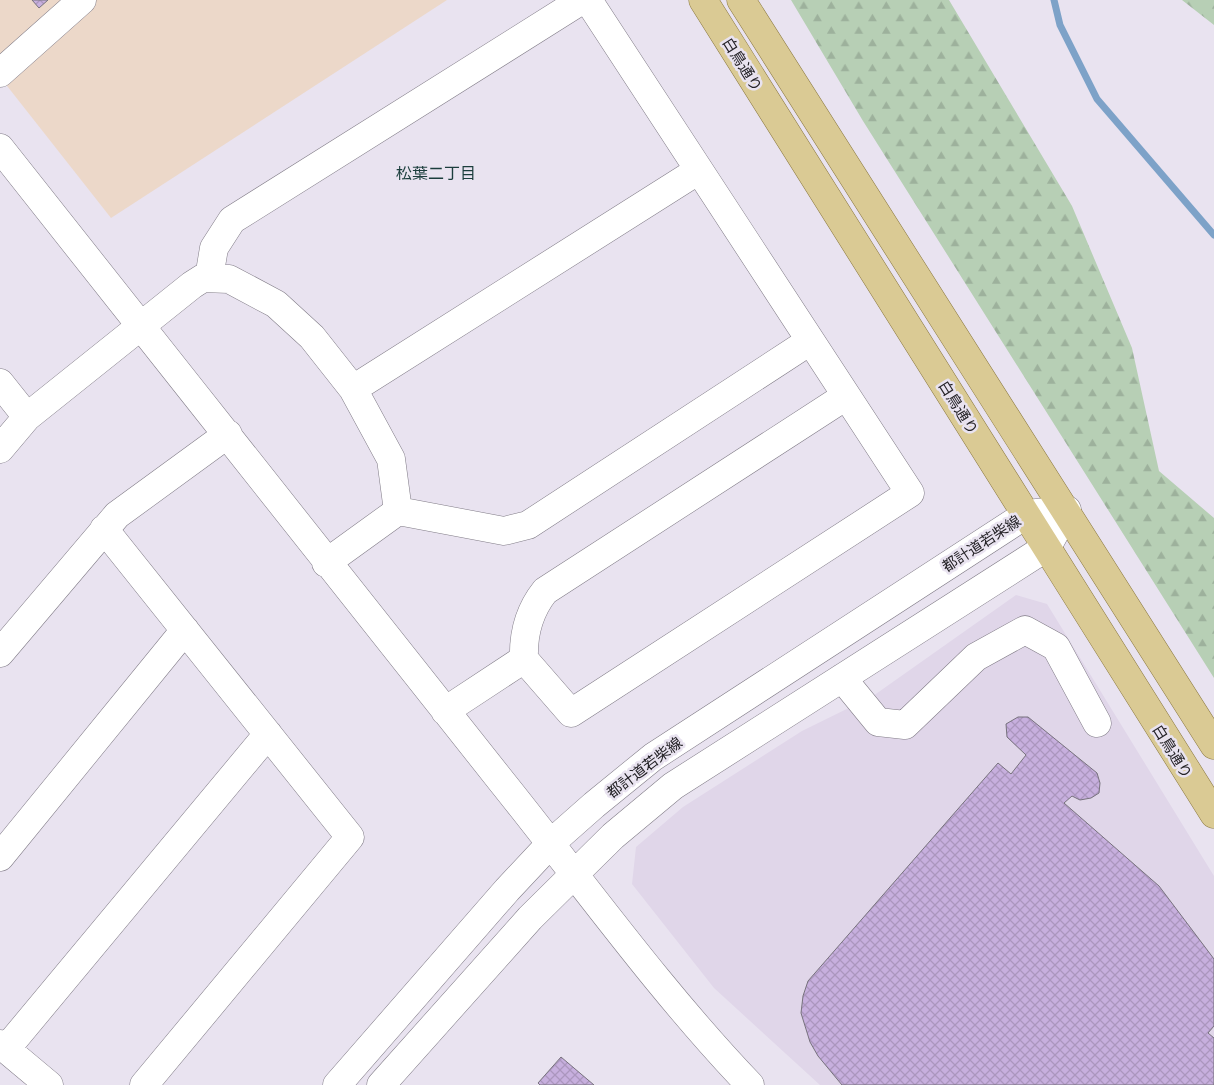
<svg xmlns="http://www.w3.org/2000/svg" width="1214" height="1085" viewBox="0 0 1214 1085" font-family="'Noto Serif','Noto Sans JP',serif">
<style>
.built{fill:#e0d6e9}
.education{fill:#ecd8c9}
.forest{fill:url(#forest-firs)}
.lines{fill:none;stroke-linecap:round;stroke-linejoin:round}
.stream{stroke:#7da2c8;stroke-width:7}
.building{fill:url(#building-cross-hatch);stroke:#77727d}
.minor-casing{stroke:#817c87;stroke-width:29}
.major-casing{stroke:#8a783f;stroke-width:29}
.minor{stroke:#fff;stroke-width:28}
.major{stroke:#daca94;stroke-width:28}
.labels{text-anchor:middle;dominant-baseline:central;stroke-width:5;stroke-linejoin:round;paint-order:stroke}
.street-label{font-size:15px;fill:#242226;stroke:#e9e3f0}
.neighbourhood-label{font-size:16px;fill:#1c3e3d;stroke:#e9e3f0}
</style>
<defs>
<pattern id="forest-firs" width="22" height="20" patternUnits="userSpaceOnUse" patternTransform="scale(1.25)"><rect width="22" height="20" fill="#b7cfb5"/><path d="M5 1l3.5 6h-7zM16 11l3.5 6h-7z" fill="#9db19c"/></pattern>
<pattern id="building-cross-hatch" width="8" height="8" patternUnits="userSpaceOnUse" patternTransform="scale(1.25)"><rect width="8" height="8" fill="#c7afde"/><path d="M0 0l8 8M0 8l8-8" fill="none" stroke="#ab96be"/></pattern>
</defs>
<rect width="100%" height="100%" fill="#e9e3f0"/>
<path class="built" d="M1016 595 1047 604 1214 876V1085H820L714 988 632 884 636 847 683 807 802 731 873 696Z"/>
<path class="education" d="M0 0H447L111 218 0 77Z"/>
<path class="forest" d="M791 0H949L1072 206 1132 348 1159 471 1214 518V678L863 121Z
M1182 0H1214V25Z"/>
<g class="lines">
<path class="stream" d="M1054 0 1060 25 1097 99 1214 235"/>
</g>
<path class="building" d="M32 0H48L39 8Z
M1018 717H1028L1097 773 1100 783 1099 793 1091 798 1080 800 1072 796 1064 803 1159 886 1214 959V1026L1208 1033 1214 1038V1085H842L818 1056 810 1042 801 1013 803 996 808 981 998 763 1011 774 1026 755 1007 737 1006 724Z
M561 1057 594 1085H540L538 1083Z"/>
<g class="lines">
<g class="minor-casing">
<path id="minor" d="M588 0 910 493 571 713 524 659C523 633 529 611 545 591L846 396
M0 73 82 0
M0 148C168 359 333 571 502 782 583 883 660 991 750 1085
M209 278 214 248 232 220 582 0
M0 383 27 417
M353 389 699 170
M0 449 27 417 192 285 203 278 229 279 276 304 312 337 353 389 391 459 398 511
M104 529 350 837 144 1085
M326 563 398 511 504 531 528 525 810 341
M0 653 117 515 228 434
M842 678 878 722 905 725 976 657 1025 630 1056 647 1097 723
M445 711 524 659
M0 857 185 630
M0 1044 49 1085
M6 1049 268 734
M337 1085 507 890 551 843 594 805 653 757 1027 514 1067 510
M381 1085 530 918 613 836 673 786 1047 547 1067 510"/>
</g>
<g class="major-casing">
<path id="major" d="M703 0 1214 814
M741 0 1214 745"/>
</g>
<use href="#minor" class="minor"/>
<use href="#major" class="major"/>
</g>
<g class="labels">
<g class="street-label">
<text transform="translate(743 64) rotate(58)">白鳥通り</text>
<text transform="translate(959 407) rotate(58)">白鳥通り</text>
<text transform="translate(981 543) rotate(-33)">都計道若柴線</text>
<text transform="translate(1173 751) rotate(58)">白鳥通り</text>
<text transform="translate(644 767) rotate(-37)">都計道若柴線</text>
</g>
<g class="neighbourhood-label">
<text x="436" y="173">松葉二丁目</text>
</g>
</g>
</svg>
